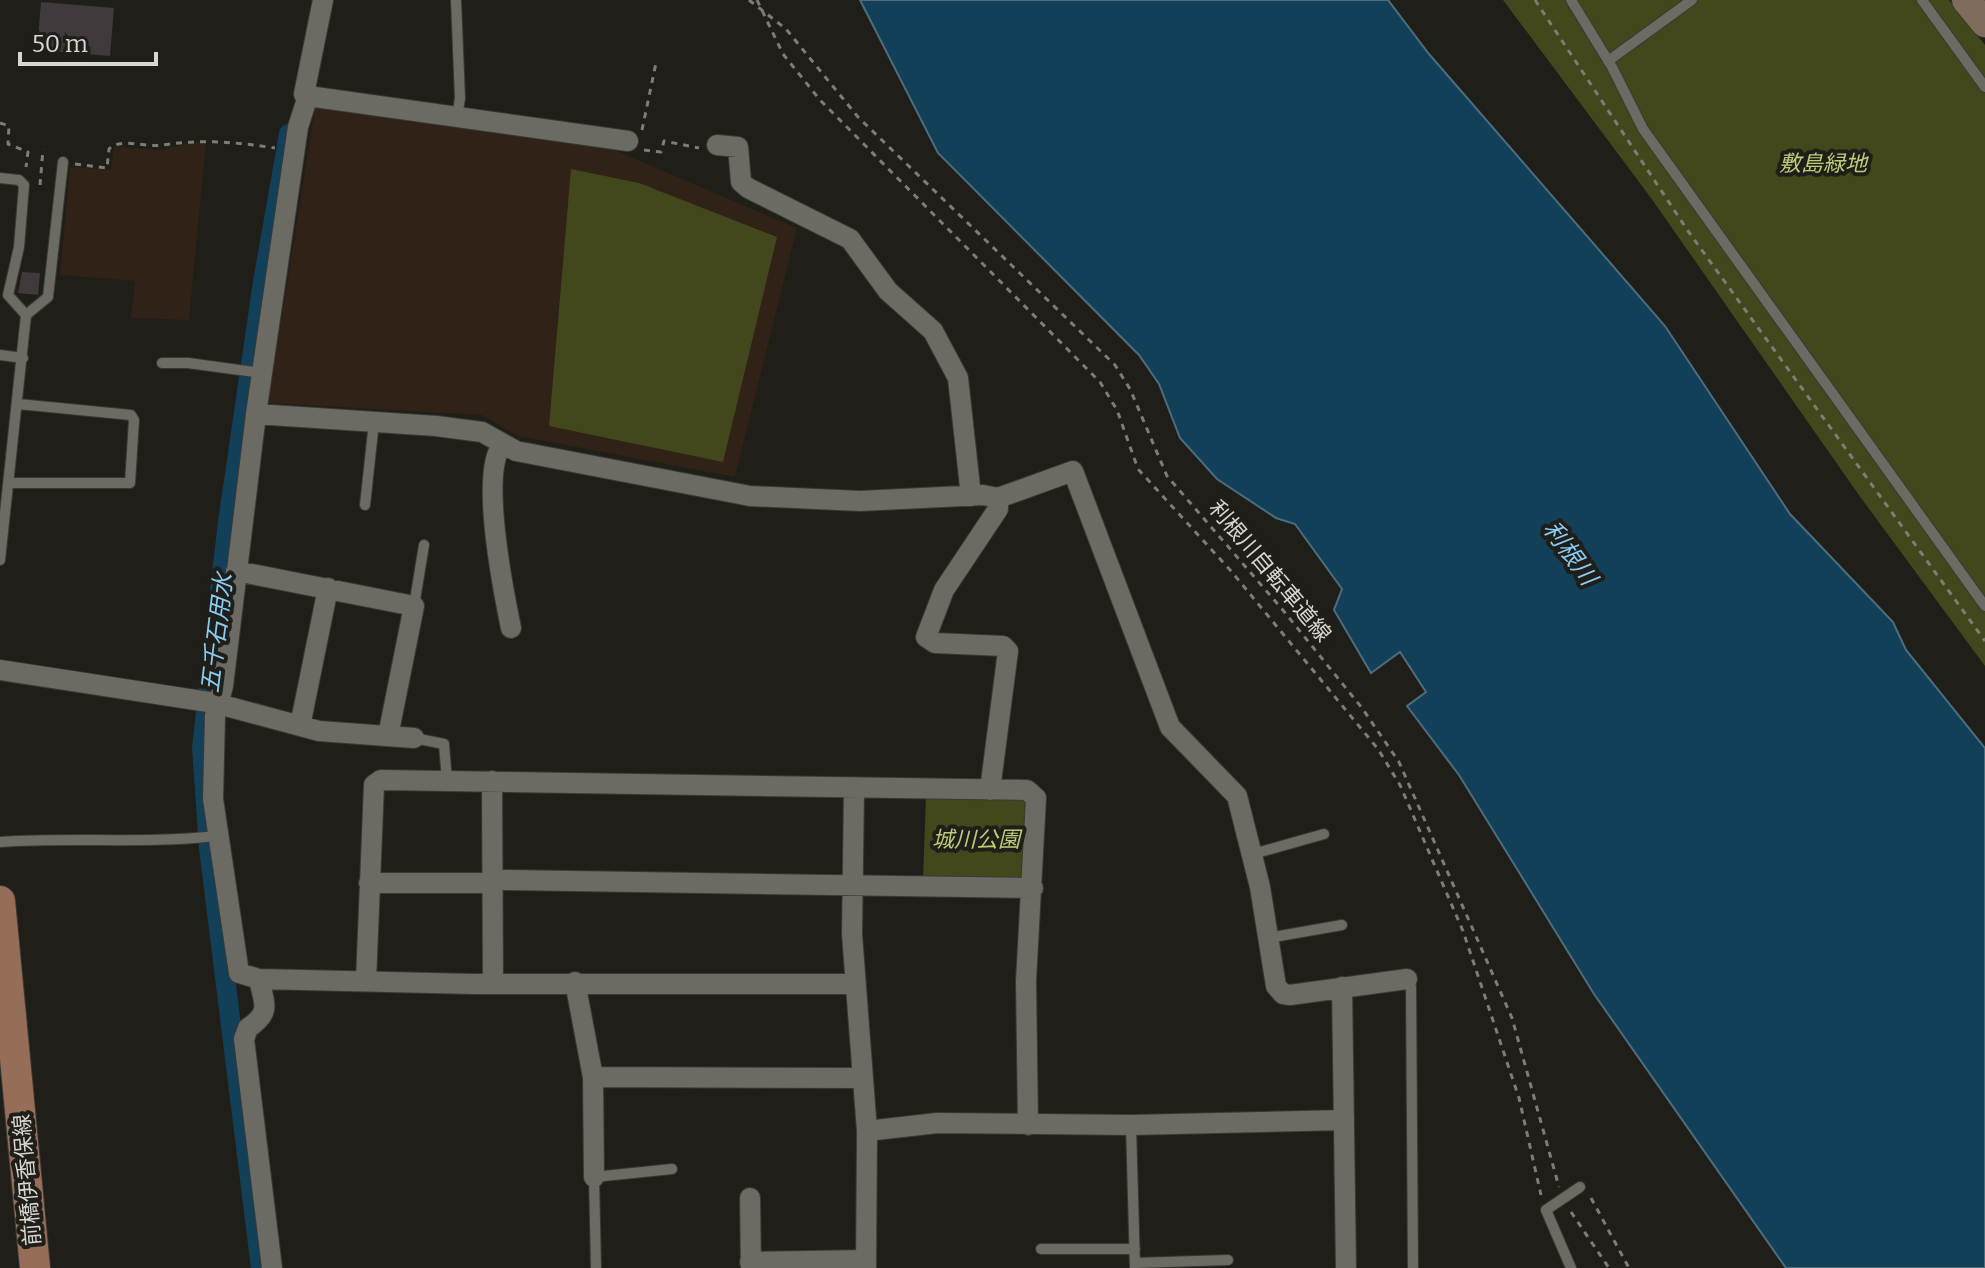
<svg xmlns="http://www.w3.org/2000/svg" width="1985" height="1268" viewBox="0 0 1985 1268" font-family="Bitter,'Noto Sans JP',serif">
<style>
.education{fill:#302216}
.green{fill:#42481c}
.water{fill:#124058;stroke:#4d6d7d;stroke-width:2}
.lines{fill:none;stroke-linecap:round;stroke-linejoin:round}
.canal{stroke:#124058;stroke-width:20}
.building{fill:#403a3c}
.lane-casing{stroke:#3a3936;stroke-width:12}
.street-casing{stroke:#3a3936;stroke-width:22}
.secondary-casing{stroke:#3a3936;stroke-width:30}
.primary-casing{stroke:#3a3936;stroke-width:32}
.path{stroke:#7d7c77;stroke-width:3;stroke-dasharray:6 6;stroke-linecap:butt}
.lane{stroke:#6b6a63;stroke-width:10}
.street{stroke:#6b6a63;stroke-width:20}
.secondary{stroke:#806c5d;stroke-width:28}
.primary{stroke:#966d57;stroke-width:30}
.labels{text-anchor:middle;dominant-baseline:central;stroke-width:8;stroke-linejoin:round;paint-order:stroke}
.park-label{font-size:22px;font-style:italic;fill:#becc77;stroke:#1f1e19}
.street-label{font-size:22px;fill:#d7d6d2;stroke:#1f1e19}
.water-label{font-size:24px;font-style:italic;fill:#88cbf3;stroke:#1f1e19}
</style>
<rect width="100%" height="100%" fill="#1f1e19"/>
<path class="education" d="M315 108 614 150 797 228 735 477 518 436 482 415 268 403Z
M187 143H206L189 320 131 318 135 281 60 275 70 167 111 170 114 147 163 150Z"/>
<path class="green" d="M1503 0H1949L1985 45V666L1861 498 1651 198Z
M571 169 639 183 777 237 723 462 549 426Z
M926 796H1020L1027 803V875L1018 882 923 880Z"/>
<path class="water" d="M860 0H1388L1429 54 1665 326 1790 514 1893 622 1906 650 1985 748V1268H1786L1594 994 1459 775 1407 706 1426 692 1400 652 1371 673 1334 610 1342 589 1295 524 1276 518 1217 479 1180 438 1159 384 1139 355 938 153Z"/>
<g class="lines">
<path class="canal" d="M261 1268 209 848 202 748 228 522 263 282 289 134"/>
</g>
<path class="building" d="M41 2 114 8 110 56 37 50Z
M22 272 40 273 38 295 18 293Z"/>
<g class="lines">
<g class="lane-casing">
<path id="lane" d="M456 0 460 98 457 117
M1571 0 1612 67 1643 129 1985 606
M1922 0 1985 87
M1608 61 1692 0
M0 178 19 180 24 185 19 247 8 295 26 315
M26 315 48 297 63 162
M0 355 23 358
M162 363H188L262 373
M9 483H130L134 420 131 415 18 404
M365 505 374 422
M0 560 26 315
M414 606 424 545
M414 738 444 744 447 781
M0 842C73 837 144 844 217 836
M1253 854 1324 834
M1268 938 1342 925
M1407 979 1411 987 1413 1268
M1131 1125 1135 1268
M1041 1249H1135
M1135 1263 1228 1260
M596 1268 594 1177 672 1169
M1571 1268 1546 1210 1580 1187"/>
</g>
<g class="street-casing">
<path id="street" d="M323 0 304 94 307 99 298 127 256 414 223 686 215 716 213 799 239 973 259 979 474 984H854
M307 99 315 97 628 141
M717 145 738 147 741 182 748 188 850 239 888 291 933 331 958 378 971 496
M256 414 436 426 482 432 516 451 750 496 860 501 983 495 998 498 1073 471 1170 727 1237 796 1260 887 1276 986 1283 994 1290 995 1407 979
M502 446C479 471 504 594 511 628
M236 571 414 606 388 736
M0 670 215 703 319 731 414 738
M300 726 328 588
M492 781 493 983
M854 790 852 934 867 1131 866 1268
M990 790 1008 651 1003 646 935 643 926 637 944 590 998 509V498
M369 883H482L502 880 1033 888
M259 979C264 1004 272 1012 248 1028L244 1039 272 1268
M366 981 374 785 381 780 1027 790 1036 798 1026 981 1028 1125
M575 982 593 1077 863 1078
M1342 987 1346 1268
M593 1077 594 1177
M867 1131 937 1123 1131 1125 1344 1120
M750 1198 751 1268
M750 1262 866 1260"/>
</g>
<g class="secondary-casing">
<path id="secondary" d="M1966 0 1985 23"/>
</g>
<g class="primary-casing">
<path id="primary" d="M0 901 35 1268"/>
</g>
<path class="path" d="M749 0 786 29 858 117 1115 365 1130 389 1167 476 1282 609 1362 708 1399 762 1512 1018 1559 1187
M757 0 783 54 820 100 1100 382 1117 410 1138 469 1231 571 1378 749 1400 785 1463 931 1519 1098 1541 1195
M1535 0 1688 231 1985 641
M0 123 9 126 8 144 28 152 26 167
M642 130 656 63
M644 150 661 152 664 141 699 148
M75 164 107 168 109 149C120 137 147 148 163 145 202 139 235 142 275 148
M40 185 43 149
M1591 1198 1629 1268
M1571 1212 1609 1268"/>
<use href="#lane" class="lane"/>
<use href="#street" class="street"/>
<use href="#secondary" class="secondary"/>
<use href="#primary" class="primary"/>
</g>
<g class="labels">
<g class="park-label">
<text x="1823" y="163">敷島緑地</text>
<text x="976" y="839">城川公園</text>
</g>
<g class="street-label">
<text transform="translate(1270 571) rotate(50)">利根川自転車道線</text>
<text transform="translate(27 1180) rotate(-95)">前橋伊香保線</text>
</g>
<g class="water-label">
<text transform="translate(1570 553) rotate(54)">利根川</text>
<text transform="translate(217 633) rotate(-83)">五千石用水</text>
</g>
</g>
<path d="M20 52v12h136v-12" fill="none" stroke="#d7d6d2" stroke-width="4"/>
<text x="32" y="52" font-size="24" fill="#d7d6d2" stroke="#1f1e19" stroke-width="6" paint-order="stroke">50 m</text>
</svg>
